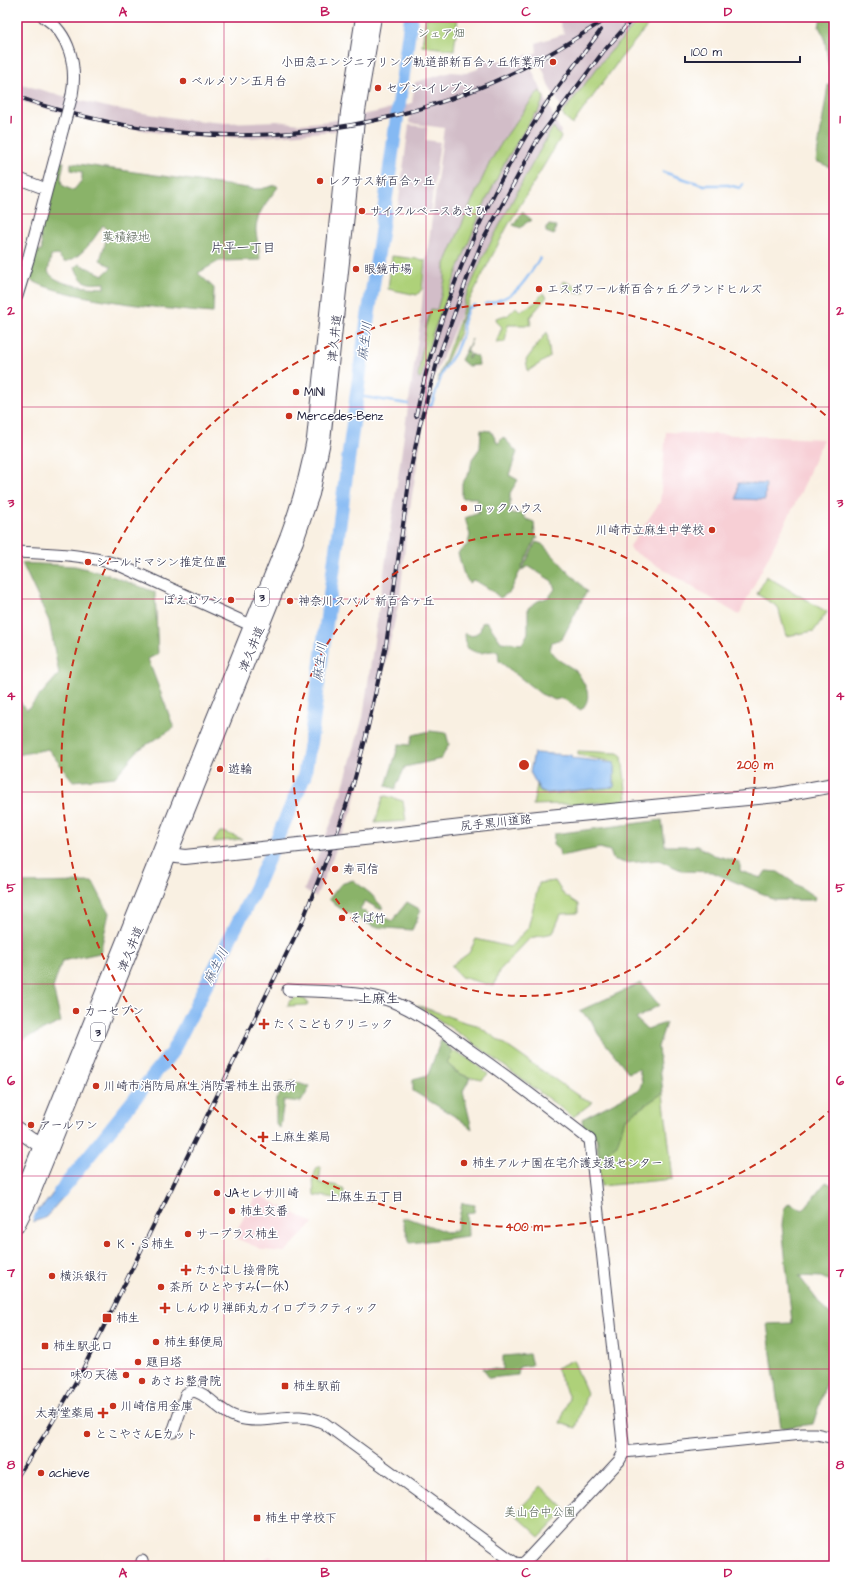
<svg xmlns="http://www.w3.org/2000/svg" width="851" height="1583" viewBox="0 0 851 1583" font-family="'Architects Daughter','Klee One',sans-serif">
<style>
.built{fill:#f7cfd5}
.industrial{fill:#d2bdc8}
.green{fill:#aed179;stroke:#687a5a}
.forest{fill:#8ab369;stroke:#566a52;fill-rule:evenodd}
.water{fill:#85b9f3;stroke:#546e97}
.pier{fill:#f9f0e2}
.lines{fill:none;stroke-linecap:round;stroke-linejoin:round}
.stream{stroke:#85b9f3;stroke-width:2.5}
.river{stroke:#85b9f3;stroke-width:14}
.minor-casing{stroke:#424154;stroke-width:13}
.major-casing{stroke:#424154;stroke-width:16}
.minor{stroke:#fff;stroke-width:11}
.major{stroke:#fff;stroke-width:14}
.rail-casing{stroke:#22223b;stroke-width:4}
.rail{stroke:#fff;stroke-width:2.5;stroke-dasharray:8;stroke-linecap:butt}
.minor-bridge-casing{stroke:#424154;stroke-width:13;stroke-linecap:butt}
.major-bridge-casing{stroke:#424154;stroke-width:16;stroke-linecap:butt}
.minor-bridge{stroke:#fff;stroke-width:11}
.major-bridge{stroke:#fff;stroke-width:14}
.grid{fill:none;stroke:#c2185b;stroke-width:1;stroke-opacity:0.55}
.ring{fill:none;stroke:#c8321e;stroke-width:2;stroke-dasharray:7 5}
.poi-dot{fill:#c8321e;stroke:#fff;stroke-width:1.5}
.labels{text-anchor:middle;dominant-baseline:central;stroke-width:3;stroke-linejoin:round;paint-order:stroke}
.shield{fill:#fff;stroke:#646476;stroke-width:1}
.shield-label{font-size:11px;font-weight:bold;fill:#22223b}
.park-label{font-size:12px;fill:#535f51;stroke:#fff}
.poi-label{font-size:12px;fill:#22223b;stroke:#fff;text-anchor:start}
.street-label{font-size:12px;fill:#22223b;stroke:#fff}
.neighbourhood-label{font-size:13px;fill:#22223b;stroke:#fff}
.water-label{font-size:13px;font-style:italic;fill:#45577b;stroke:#fff}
.quarter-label{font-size:14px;fill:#22223b;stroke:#fff}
.centre{fill:#c8321e;stroke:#fff;stroke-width:2}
.ring-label{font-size:12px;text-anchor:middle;font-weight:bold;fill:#c8321e;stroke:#fff;stroke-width:3;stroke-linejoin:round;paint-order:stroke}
.neatline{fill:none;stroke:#c2185b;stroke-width:1.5}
.grid-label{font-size:13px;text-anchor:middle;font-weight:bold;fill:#c2185b}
</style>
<rect width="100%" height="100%" fill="#fff"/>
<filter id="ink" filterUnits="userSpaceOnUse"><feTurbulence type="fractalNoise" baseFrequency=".025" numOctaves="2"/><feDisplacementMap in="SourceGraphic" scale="8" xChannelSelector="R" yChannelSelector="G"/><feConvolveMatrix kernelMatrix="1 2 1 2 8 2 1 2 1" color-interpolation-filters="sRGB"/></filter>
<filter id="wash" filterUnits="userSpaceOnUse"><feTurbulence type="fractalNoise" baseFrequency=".012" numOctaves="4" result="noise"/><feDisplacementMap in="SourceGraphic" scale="16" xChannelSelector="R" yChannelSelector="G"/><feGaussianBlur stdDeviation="0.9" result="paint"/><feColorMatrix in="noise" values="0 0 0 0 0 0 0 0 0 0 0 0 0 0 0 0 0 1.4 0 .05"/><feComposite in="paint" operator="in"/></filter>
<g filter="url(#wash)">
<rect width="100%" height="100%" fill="#f9f0e2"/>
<path class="built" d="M666 432 823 439 800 494 739 615 631 550 630 546 660 502Z
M257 1194 313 1223 285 1252 264 1250 235 1238 239 1226Z
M270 1556 279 1566H253Z"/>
<path class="industrial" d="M558 17H652L570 121 549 87 544 72 540 63 531 68 561 132 495 247 462 311 433 380 429 397 425 408 422 433 407 526 400 597 353 809 316 897 304 890 337 808 363 717 420 325 425 271 444 128 409 123 410 114 333 131 299 134 250 138 189 136 160 133 90 121 20 101 17 100V83L74 99 111 108 182 119 225 123 277 121 300 124 330 121 377 112 412 103 415 82 451 72 466 73 478 69V59L514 61 527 54 528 57 537 52 536 43 564 34Z
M409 125 427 127 426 140 440 142 430 212 398 207Z"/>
<path class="green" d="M426 17H458L454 50 422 46Z
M642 17H655L620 59 572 125 562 114 604 59Z
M540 91 544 98 537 114 535 113 505 162 482 209 432 335 421 378 418 377 426 326 431 309 437 310 445 280V264L472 201 490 162 504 139 536 94Z
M553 127 561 137 507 227 469 301 461 321 460 332 437 382 461 317 465 299 483 257 525 177Z
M392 256 425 260 422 289 417 295 388 289Z
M564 281 585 291 584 293 566 291 562 286Z
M543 293 547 297 530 317 531 325H508L505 342 496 343 502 327 497 322 496 318 506 315 507 316 516 307 520 311 535 303Z
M547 332 550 357 528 371 526 360Z
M766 576 827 612 814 631 786 636 778 607 757 594Z
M578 751 618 753 622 756 627 798 623 802 533 805 537 785 540 791 547 794 614 787V762L578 755Z
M386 796 403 801 406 821 375 823 383 797Z
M220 832H224L242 839 213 842Z
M555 881 564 895 578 904V913L561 914 553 933 530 938 499 971 494 986 461 977 451 966 469 953 476 939 510 947 528 928 539 883Z
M299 997 306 1000 308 1005 288 1006 289 1001 295 998Z
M417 1005 464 1022 477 1025 580 1097 593 1102 573 1117 476 1045Z
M453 1051 469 1059 488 1074 482 1080C466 1077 459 1075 447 1063Z
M663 1093 673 1179 601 1186 596 1137 583 1126Z
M317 1167H321L319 1183 339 1186 344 1190 343 1199 314 1195 313 1178Z
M573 1360 587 1393 576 1428 560 1423 569 1398 556 1368Z
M541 1486 566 1510 540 1537 515 1514Z"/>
<path class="forest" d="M821 17H834V66H829L824 36 819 27Z
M828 85H834V169L816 161Z
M61 162H64L61 177 62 185 73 191 82 180V172L71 170V163L254 189H261L276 185 278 187C268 201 255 214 256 232 257 241 260 250 260 260L219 261 198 273 214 288 213 313C182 311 45 297 28 277L35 251 42 250 40 232 57 164ZM103 225 109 231 100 260 112 267 103 275 79 264 75 267C82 285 87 284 105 283V288C87 287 59 287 48 272L51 256 58 255 64 262C81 259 94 239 103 225Z
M522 212 532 220 531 221 527 222 521 228 513 225Z
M549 225 556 226 554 235 546 232V227Z
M472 339 467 351 470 353 467 357 469 358 471 354 478 357 479 365 468 366 461 360Z
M481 430 491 431 498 444 503 437 517 452 509 475 518 480 510 493V513L523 514 526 519 534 522 535 534 538 539 536 538 510 592 500 598C492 590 484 585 473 580L469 583 463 572 458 553 468 544 470 535 465 518 479 513 477 498H462V484L470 471 472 459 480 448Z
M536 542 542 544 587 591 562 639 552 642 550 650C557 662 566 663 576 671 579 674 581 678 583 682 589 692 590 701 581 710L562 698 555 700 541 694 499 661 498 651C481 650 483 658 466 647L465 633 472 636 480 631 482 623 487 622 501 642 522 644 528 633V608L538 601 549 597 555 589 552 581 528 566 522 570Z
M22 563 75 566 106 574 155 592 158 654 148 659 174 728 138 750 115 777 73 781 48 749 17 755V698L27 710 59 674 49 621Z
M430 731 446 733 449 744 441 759 405 767 395 789 386 786 399 744 410 745 413 735Z
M662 820 665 846H697L714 855 740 862V871L761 878 766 871 778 872 815 897 814 900H774L761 893 712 872 683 871 659 860 625 863 613 859 610 851 600 848 560 856 559 850 553 845 554 834Z
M353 880 371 894 383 908 379 909 365 901 360 909 373 917 378 915 392 921 407 902 421 910 412 930 374 927 334 905V902L329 899 341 884Z
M93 882 109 913 100 953 62 961 53 988 61 1022 21 1040 17 1026V883Z
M641 983 659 1005 636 1019 647 1029 666 1023 658 1047 663 1093 625 1119 617 1145 600 1157 597 1138 583 1126 582 1119 640 1089 642 1081 639 1069 629 1073 598 1034 591 1020 579 1011Z
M441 1040 453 1051 447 1063 456 1072 470 1078 463 1091 472 1129 459 1119 413 1091V1079L428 1075Z
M292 1081 310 1087 301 1102 284 1100 280 1128 276 1125V1099Z
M826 1182 834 1186V1283L821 1277 799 1276 824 1309 834 1318V1358L813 1424 781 1428 767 1324 792 1323 782 1225 784 1209 789 1203 803 1210Z
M462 1203 475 1205 474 1212 467 1213 468 1236 410 1243 402 1218H408L449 1233 457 1229Z
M529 1354 532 1365 519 1367 518 1375 489 1378 483 1368 503 1370V1356Z"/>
<path class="water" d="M738 483 766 484 765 500 737 499Z
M534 753 571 755 572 758 614 763V787L547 793 540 790 530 772Z
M67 1175 77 1181 45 1218 32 1222 31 1211 39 1209 44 1205Z"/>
<path class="pier" d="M38 1207 31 1224 23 1222 29 1209 34 1210Z"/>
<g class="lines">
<path class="stream" d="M663 172 703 185H728L740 188 743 184
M485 304C517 298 524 283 540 258
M358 396 408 404
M426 405 431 406 443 371 455 353 463 333V322L468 308 475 305"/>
<path class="river" d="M60 1192 172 1052 254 891 304 777 311 737 362 356 380 240 411 17"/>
</g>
</g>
<g filter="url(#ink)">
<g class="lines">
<g class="minor-casing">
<path id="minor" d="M44 17C70 34 77 66 72 95
M17 178 46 189
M17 296 28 260 63 128
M17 552C51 554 86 554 119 565L244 622 258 627
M173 1432 186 1394 192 1391C206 1391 219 1412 236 1417 267 1427 293 1408 324 1423L515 1563 522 1564 526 1561 619 1461 624 1452 590 1140C550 1109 510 1078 468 1049 445 1032 420 1013 393 1002 366 991 318 992 288 990
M624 1452 802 1434H816L834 1438
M142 1561 143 1566"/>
</g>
<g class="major-casing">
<path id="major" d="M401 834 538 818 778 795 834 785
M161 854 185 857 252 850
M17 1129 48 1151
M17 1205 287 537C299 505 308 473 314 439L348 112 363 17
M17 1226 30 1200 54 1141 296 541 312 494 323 441 358 111 374 17"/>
</g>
<use href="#minor" class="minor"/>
<use href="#major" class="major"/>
<g class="rail-casing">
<path id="rail" d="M17 96C48 109 86 117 119 124 256 150 399 130 523 68 553 54 581 35 609 17
M416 416C438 309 483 201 542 110 560 83 582 56 601 30
M17 1477 49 1428 82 1371 302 922 338 830 353 785 365 740 386 645 411 468 420 424 438 359 468 276 482 242 538 139 603 52 634 17"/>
</g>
<use href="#rail" class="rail"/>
<g class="minor-bridge-casing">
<path id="minor-bridge" d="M63 128 72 95"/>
</g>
<g class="major-bridge-casing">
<path id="major-bridge" d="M252 850 401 834"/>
</g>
<use href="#minor-bridge" class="minor-bridge"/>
<use href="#major-bridge" class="major-bridge"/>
</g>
</g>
<path class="grid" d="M224 17V1566M426 17V1566M627 17V1566M17 214H834M17 407H834M17 599H834M17 792H834M17 984H834M17 1176H834M17 1369H834"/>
<g class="ring">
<circle cx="524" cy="765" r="231"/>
<path d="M833 1108A462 462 0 1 1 833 422"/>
</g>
<g class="poi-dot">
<circle cx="553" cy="62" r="4"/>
<circle cx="183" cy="81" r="4"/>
<circle cx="378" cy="88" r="4"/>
<circle cx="320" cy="181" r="4"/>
<circle cx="362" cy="211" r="4"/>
<circle cx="356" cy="269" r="4"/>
<circle cx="539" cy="289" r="4"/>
<circle cx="296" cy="392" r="4"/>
<circle cx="289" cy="416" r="4"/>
<circle cx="464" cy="508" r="4"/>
<circle cx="712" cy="530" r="4"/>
<circle cx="88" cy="562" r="4"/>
<circle cx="231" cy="600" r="4"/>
<circle cx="290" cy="601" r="4"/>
<circle cx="220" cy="769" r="4"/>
<circle cx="335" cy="869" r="4"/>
<circle cx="342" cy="918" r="4"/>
<circle cx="76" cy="1011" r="4"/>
<path d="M262 1018h4v4h4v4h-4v4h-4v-4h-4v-4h4z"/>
<circle cx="96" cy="1086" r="4"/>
<circle cx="31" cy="1125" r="4"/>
<path d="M261 1131h4v4h4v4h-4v4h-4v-4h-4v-4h4z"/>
<circle cx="464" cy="1163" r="4"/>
<circle cx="217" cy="1193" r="4"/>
<circle cx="232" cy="1211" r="4"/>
<circle cx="188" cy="1234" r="4"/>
<circle cx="107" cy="1244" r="4"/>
<path d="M184 1264h4v4h4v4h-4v4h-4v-4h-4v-4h4z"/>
<circle cx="52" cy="1276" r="4"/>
<circle cx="161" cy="1287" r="4"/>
<path d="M163 1302h4v4h4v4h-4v4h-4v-4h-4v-4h4z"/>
<rect x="102" y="1313" width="10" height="10" rx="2"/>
<circle cx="156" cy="1342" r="4"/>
<rect x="41" y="1342" width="8" height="8" rx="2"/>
<circle cx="138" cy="1362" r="4"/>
<circle cx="126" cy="1375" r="4"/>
<circle cx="142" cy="1381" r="4"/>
<rect x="281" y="1382" width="8" height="8" rx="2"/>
<circle cx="113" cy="1406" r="4"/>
<path d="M101 1407h4v4h4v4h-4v4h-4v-4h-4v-4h4z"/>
<circle cx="87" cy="1434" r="4"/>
<circle cx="41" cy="1473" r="4"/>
<rect x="253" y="1514" width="8" height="8" rx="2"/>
</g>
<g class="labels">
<g class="shield">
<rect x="255" y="588" width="14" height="18" rx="3"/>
<rect x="91" y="1023" width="14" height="18" rx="3"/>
</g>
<g class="shield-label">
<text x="262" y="597">3</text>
<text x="98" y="1032">3</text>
</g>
<g class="park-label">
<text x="441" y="33">シェア畑</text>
<text x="126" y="237">葉積緑地</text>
<text x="540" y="1512">美山台中公園</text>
</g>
<g class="poi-label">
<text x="545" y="62" text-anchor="end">小田急エンジニアリング軌道部新百合ヶ丘作業所</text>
<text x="191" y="81">ベルメソン五月台</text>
<text x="386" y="88">セブン-イレブン</text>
<text x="328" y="181">レクサス新百合ヶ丘</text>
<text x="370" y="211">サイクルベースあさひ</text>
<text x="364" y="269">眼鏡市場</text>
<text x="547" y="289">エスポワール新百合ヶ丘グランドヒルズ</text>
<text x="304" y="392">MINI</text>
<text x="297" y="416">Mercedes-Benz</text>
<text x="472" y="508">ロックハウス</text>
<text x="704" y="530" text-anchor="end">川崎市立麻生中学校</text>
<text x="96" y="562">シールドマシン推定位置</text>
<text x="223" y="600" text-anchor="end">ぽえむワン</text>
<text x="298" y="601">神奈川スバル 新百合ヶ丘</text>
<text x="228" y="769">遊輪</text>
<text x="343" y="869">寿司信</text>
<text x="350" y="918">そば竹</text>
<text x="84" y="1011">カーセブン</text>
<text x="273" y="1024">たくこどもクリニック</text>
<text x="104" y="1086">川崎市消防局麻生消防署柿生出張所</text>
<text x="39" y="1125">アールワン</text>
<text x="271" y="1137">上麻生薬局</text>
<text x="472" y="1163">柿生アルナ園在宅介護支援センター</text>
<text x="225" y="1193">JAセレサ川崎</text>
<text x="240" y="1211">柿生交番</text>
<text x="196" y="1234">サープラス柿生</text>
<text x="115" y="1244">Ｋ・Ｓ柿生</text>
<text x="195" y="1270">たかはし接骨院</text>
<text x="60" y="1276">横浜銀行</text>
<text x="169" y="1287">茶所 ひとやすみ(一休)</text>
<text x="174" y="1308">しんゆり禅師丸カイロプラクティック</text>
<text x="116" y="1318">柿生</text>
<text x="164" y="1342">柿生郵便局</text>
<text x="53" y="1346">柿生駅北口</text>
<text x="146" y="1362">題目塔</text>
<text x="118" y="1375" text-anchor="end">味の天徳</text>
<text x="150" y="1381">あさお整骨院</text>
<text x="293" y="1386">柿生駅前</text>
<text x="121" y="1406">川崎信用金庫</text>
<text x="95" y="1413" text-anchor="end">太寿堂薬局</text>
<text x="95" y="1434">とこやさんEカット</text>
<text x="49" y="1473">achieve</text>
<text x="265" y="1518">柿生中学校下</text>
</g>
<g class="street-label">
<text transform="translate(335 338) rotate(-84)">津久井道</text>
<text transform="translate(252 649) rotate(-68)">津久井道</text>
<text transform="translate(496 823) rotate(-6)">尻手黒川道路</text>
<text transform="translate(131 949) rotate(-68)">津久井道</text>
</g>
<g class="neighbourhood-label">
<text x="243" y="248">片平一丁目</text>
<text x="365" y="1197">上麻生五丁目</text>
</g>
<g class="water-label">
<text transform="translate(365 341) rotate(-82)">麻生川</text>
<text transform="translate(320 662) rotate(-82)">麻生川</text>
<text transform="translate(216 966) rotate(-63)">麻生川</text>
</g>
<g class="quarter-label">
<text x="379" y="999">上麻生</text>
</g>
</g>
<circle cx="524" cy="765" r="6" class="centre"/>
<g class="ring-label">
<text x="755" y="769">200 m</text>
<text x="524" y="1231">400 m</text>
</g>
<rect width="851" height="1583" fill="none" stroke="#fff" stroke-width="44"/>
<path d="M685 56v6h115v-6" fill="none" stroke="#22223b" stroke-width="2"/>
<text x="691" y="56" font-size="12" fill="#22223b" stroke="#ffffff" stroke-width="3" paint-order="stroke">100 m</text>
<rect x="22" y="22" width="807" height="1539" class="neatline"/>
<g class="grid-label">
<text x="123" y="16">A</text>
<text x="325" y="16">B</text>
<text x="526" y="16">C</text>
<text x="728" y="16">D</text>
<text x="11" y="123">1</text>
<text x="840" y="123">1</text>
<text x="11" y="315">2</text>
<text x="840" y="315">2</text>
<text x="11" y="507">3</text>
<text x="840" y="507">3</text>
<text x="11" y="700">4</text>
<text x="840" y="700">4</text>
<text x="11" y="892">5</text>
<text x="840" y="892">5</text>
<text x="11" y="1085">6</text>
<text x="840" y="1085">6</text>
<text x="11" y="1277">7</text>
<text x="840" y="1277">7</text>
<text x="11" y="1469">8</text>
<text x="840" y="1469">8</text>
<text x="123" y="1577">A</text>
<text x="325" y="1577">B</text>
<text x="526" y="1577">C</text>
<text x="728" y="1577">D</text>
</g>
</svg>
